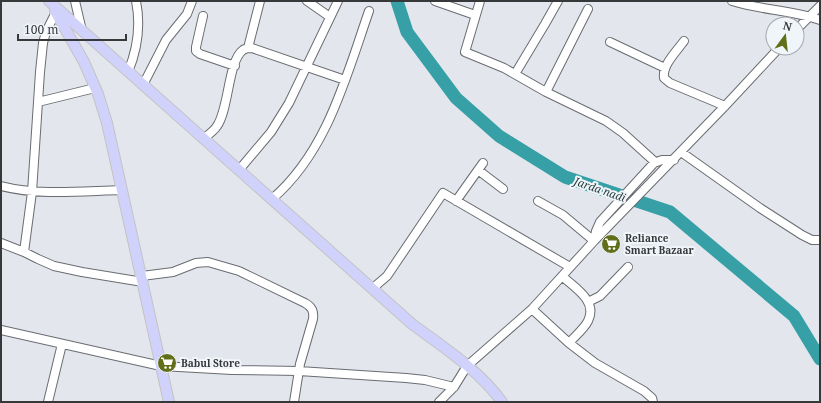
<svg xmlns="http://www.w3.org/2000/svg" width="821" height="403" viewBox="0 0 821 403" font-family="'Noto Serif',serif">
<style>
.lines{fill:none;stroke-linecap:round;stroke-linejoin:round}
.river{stroke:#36a0a6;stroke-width:13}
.minor-casing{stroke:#696c71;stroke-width:10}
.major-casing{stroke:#c3c3c4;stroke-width:12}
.minor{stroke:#fff;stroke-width:8}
.major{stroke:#d1d2fb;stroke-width:10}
.labels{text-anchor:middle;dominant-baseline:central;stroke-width:4;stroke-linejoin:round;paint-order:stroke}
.poi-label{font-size:10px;font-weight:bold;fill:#37383a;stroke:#f0f5fa;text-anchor:start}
.water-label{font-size:11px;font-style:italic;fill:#253c3e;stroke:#f0f5fa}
</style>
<rect width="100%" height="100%" fill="#e3e7ed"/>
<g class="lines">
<path class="river" d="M397 1 407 32 456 98 499 136 565 177 670 212 794 316 820 359"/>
<g class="minor-casing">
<path id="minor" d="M75 1 82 31
M307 1 330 17
M435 1 475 15
M480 1 465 52 504 68 546 92 606 121 623 133 655 162
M732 1C760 10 792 10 820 20
M203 16 196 47V51L200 54 235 66
M797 29 820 6
M684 41C677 51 662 65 664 78L670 83 725 106
M610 42 665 68
M248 48 260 1
M128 72C138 48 141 26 136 1
M515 74 545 24 558 1
M143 85 166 40 187 14 192 1
M546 92 588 9
M38 102 95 88
M203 139C208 135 214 131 217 126 229 109 228 61 243 50 246 48 249 48 252 48L345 80
M681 152 760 208 802 235 812 240H820
M239 170 271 132 289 103 338 1
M478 170 503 189
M1 186C40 196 82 191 122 190
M272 199C327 152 346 77 369 11
M456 201 483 163
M538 201 563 215 594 241
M594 241 596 231 600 222 654 163 662 160H674
M1 243 24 252 38 259 54 266 82 272 143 282
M24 252 32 192 40 72 43 43 46 32 56 12
M142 276 173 272 196 263 208 262 239 271 305 303C312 307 314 311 313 319L300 364 294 402
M562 276C575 288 598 301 588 321 584 329 575 336 569 343
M373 288 387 276 443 193 570 267
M588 302 600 296 628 267
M532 309 569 343 595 363 644 391 652 398 653 402
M1 330 161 366 232 370 299 371 406 378 425 380 454 387
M48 402 62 344
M439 402 454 387 467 366 532 309 594 241 725 106 779 48"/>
</g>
<g class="major-casing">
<path id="major" d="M49 1 412 324C443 347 479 370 502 402
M55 11 84 62 98 94 107 123 169 402"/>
</g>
<use href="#minor" class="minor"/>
<use href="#major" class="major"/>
</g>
<defs>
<g id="supermarket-disc" transform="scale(1)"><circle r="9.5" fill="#616f1a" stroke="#f0f5fa"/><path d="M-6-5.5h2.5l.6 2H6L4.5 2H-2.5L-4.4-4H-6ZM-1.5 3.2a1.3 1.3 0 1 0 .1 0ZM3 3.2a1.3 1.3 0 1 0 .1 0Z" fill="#fff"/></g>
</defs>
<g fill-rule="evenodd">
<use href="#supermarket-disc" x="611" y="244"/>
<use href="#supermarket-disc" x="167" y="363"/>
</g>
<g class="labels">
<g class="poi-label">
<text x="625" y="238">Reliance<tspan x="625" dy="12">Smart Bazaar</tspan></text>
<text x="181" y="363">Babul Store</text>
</g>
<g class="water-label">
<text transform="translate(600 189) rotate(19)">Jarda nadi</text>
</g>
</g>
<rect width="821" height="403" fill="none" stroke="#37383a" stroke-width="4"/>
<g transform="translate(785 36) rotate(15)"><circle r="19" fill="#f0f5fa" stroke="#a6a9ad"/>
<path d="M0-3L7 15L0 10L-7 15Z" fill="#616f1a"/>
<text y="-6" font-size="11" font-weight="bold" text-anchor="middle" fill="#37383a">N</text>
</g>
<path d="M18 34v6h108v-6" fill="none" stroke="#37383a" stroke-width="2"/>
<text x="24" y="34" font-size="12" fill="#37383a" stroke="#f0f5fa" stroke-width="3" paint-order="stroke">100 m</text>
</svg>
